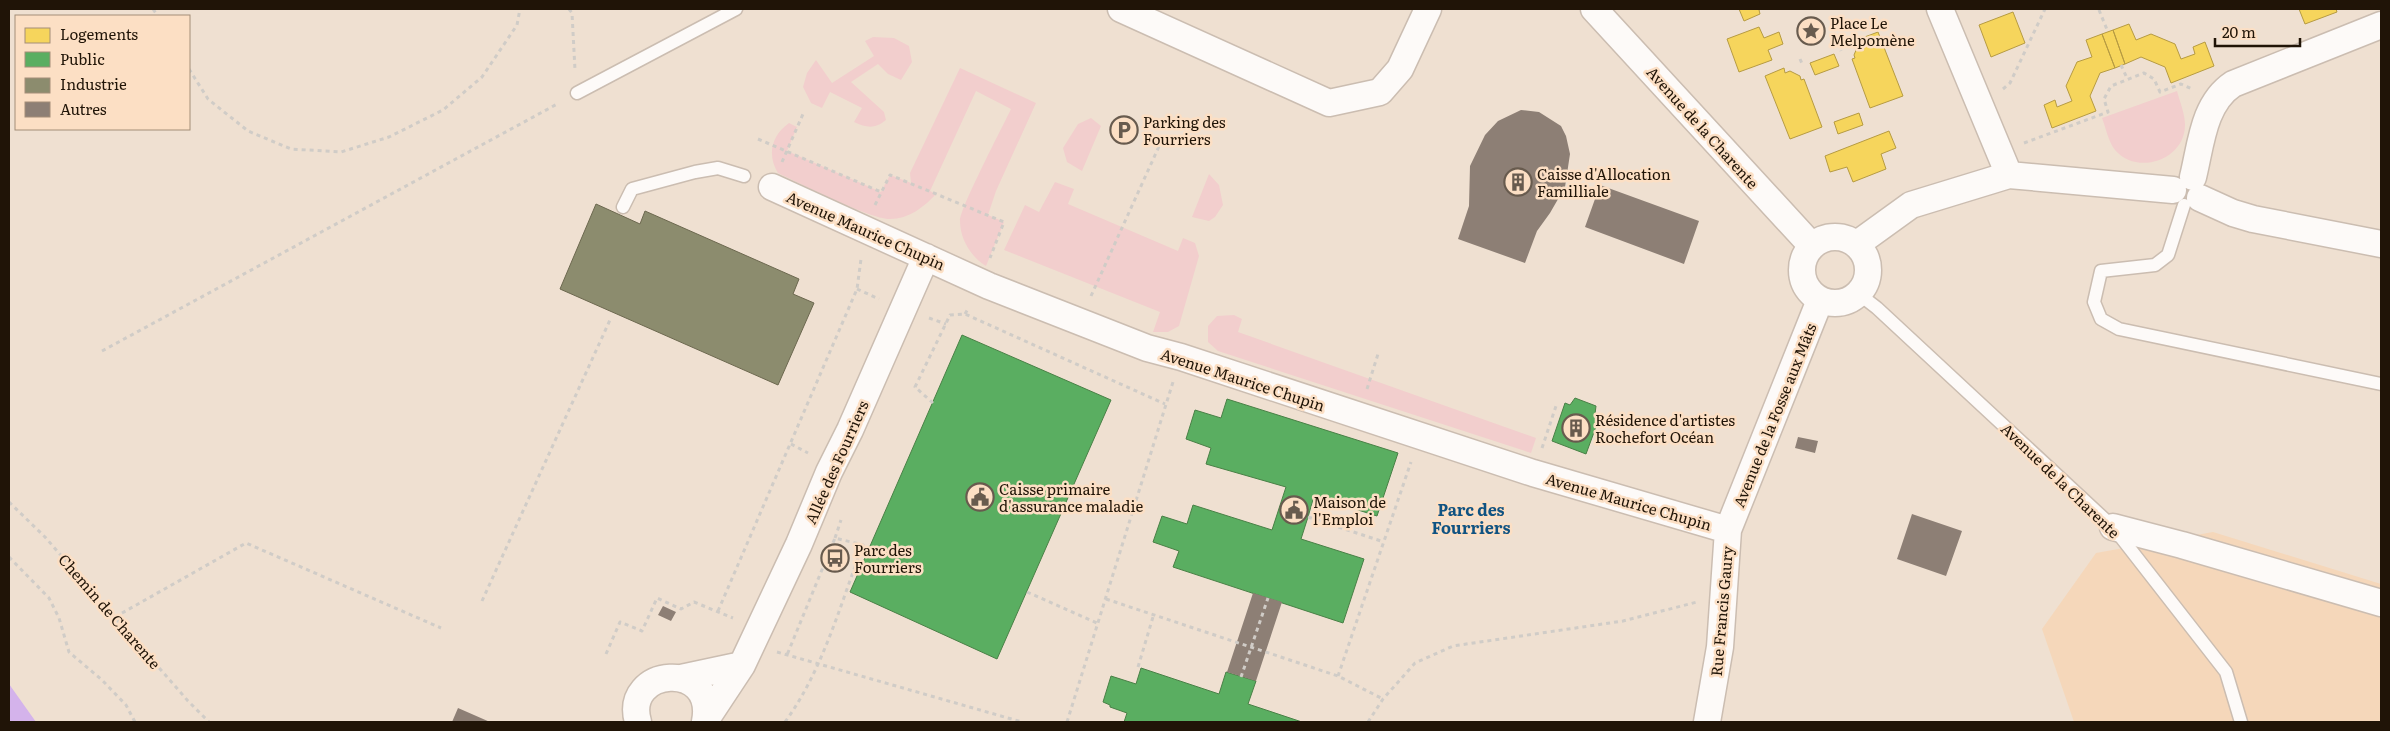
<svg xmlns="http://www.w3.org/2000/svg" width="2390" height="731" viewBox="0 0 2390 731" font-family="Literata,serif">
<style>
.built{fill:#f5d7ba}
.green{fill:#f2cecd}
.water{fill:#d4b3eb}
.homes{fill:#f6d55c;stroke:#b69b42}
.public{fill:#5aae61;stroke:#498046}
.industry{fill:#8c8c6e;stroke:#6c684f}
.building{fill:#8d7f75}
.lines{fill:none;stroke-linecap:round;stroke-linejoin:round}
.lane-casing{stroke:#cbbdb1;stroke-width:15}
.street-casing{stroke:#cbbdb1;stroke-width:29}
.path{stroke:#d0ccc7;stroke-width:3;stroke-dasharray:4 4;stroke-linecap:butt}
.lane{stroke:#fdfaf8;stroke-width:12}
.street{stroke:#fdfaf8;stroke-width:26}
.labels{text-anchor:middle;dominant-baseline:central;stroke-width:5;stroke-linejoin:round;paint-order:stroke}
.poi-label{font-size:15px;fill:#201407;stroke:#fcdfc4;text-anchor:start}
.street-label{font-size:15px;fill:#201407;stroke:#fcdfc4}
.neighbourhood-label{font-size:16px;font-weight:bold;fill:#115382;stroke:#fcdfc4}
</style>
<rect width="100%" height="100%" fill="#efe0d1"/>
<path class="built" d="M2213 532 2381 584V722H2074L2042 629 2096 553Z"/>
<path class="green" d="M873 37 894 38 909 46 912 62 901 80 888 74 878 64 851 82 884 112 886 120C875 129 867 128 854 122L862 108 830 92 822 108 811 103 803 87 807 73 816 60 832 83 874 56 865 41Z
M960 68 1036 103 996 191 988 215 1004 222 986 266C971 257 960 239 960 221 959 210 1003 126 1011 109L976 91 930 191 936 194C924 207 909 219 890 219 872 220 799 183 778 173 767 155 771 136 789 123L797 127 787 151 881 192 890 175 911 183 910 173Z
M2177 91C2180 102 2185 114 2185 125 2185 160 2137 176 2115 150 2108 141 2106 128 2102 118Z
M1091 118 1101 126 1082 171 1067 162 1063 148 1078 124Z
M1209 174 1219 185 1223 205 1215 217 1209 221 1192 217Z
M1055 182 1074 189 1068 204 1178 251 1183 238 1195 243 1199 256 1179 326 1168 332H1153L1160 312 1004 250 1025 205 1039 212Z
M1234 315 1242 319 1238 332 1536 438 1531 453 1218 351 1208 342V326L1217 316Z"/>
<path class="water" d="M9 684 36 722H9Z"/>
<path class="homes" d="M1739 9H1762L1759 10 1760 14 1744 21Z
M2299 9H2336L2337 12 2305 24Z
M2013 12 2025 43 1991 57 1979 25Z
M2129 24 2136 40 2151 34 2175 44 2181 59 2195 54 2193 47 2205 42 2214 66 2171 83 2165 67 2141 57 2125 64 2113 30Z
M1759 27 1764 38 1779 32 1783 44 1768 50 1772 60 1739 72 1727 39Z
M2113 30 2125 64 2115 68 2102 34Z
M1878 32 1903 96 1870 108 1852 59 1855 58 1854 55 1859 43 1863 42 1862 38Z
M2102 34 2115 68 2100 73 2090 96 2096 111 2052 128 2044 105 2055 100 2057 107 2072 101 2066 86 2077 62 2092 57 2086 40Z
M1834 54 1839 66 1815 75 1810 63Z
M1784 68 1785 73 1790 71 1800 76 1801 80 1804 79 1822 127 1790 139 1765 76Z
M1859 113 1863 125 1838 134 1834 122Z
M1889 131 1896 148 1881 154 1886 169 1853 182 1847 167 1830 172 1825 156Z"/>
<path class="public" d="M962 335 1111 400 997 659 850 592Z
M1575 398 1596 406 1595 414 1600 416 1586 454 1552 441 1565 403 1570 405Z
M1227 399 1398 453 1377 516 1314 496 1308 517 1301 539 1364 559 1343 623 1173 567 1179 551 1153 542 1162 516 1187 524 1193 505 1272 530 1286 487 1206 464 1211 448 1186 439 1195 410 1221 418Z
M1141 668 1219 694 1226 672 1256 681 1248 704 1302 722H1124L1127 713 1110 707V705L1103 702 1111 676 1136 684Z"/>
<path class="industry" d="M596 204 640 224 645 211 799 279 793 294 814 303 778 385 560 289Z"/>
<path class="building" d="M1521 110 1539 112 1561 126 1566 136 1570 154 1565 187 1550 213 1537 231 1525 263 1458 239 1469 206 1470 166 1485 135 1498 121Z
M1600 185 1699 221 1684 264 1585 227Z
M1798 437 1818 441 1815 453 1795 448Z
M1912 514 1962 531 1946 576 1897 559Z
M1253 593 1282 602 1256 681 1227 672Z
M663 606 676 612 671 621 658 615Z
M458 708 490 722H452Z"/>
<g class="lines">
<g class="lane-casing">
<path id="lane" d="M577 93 736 9
M2184 205 2168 255 2155 265 2101 271 2094 302 2101 319 2119 329 2381 384
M623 207 632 189 695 172 718 168 744 176
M1859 294 1877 308 2113 527 2226 672 2241 722"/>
</g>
<g class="street-casing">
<path id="street" d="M1121 9 1329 103 1380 92 1400 69 1428 9
M1594 9 1812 246
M1940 9 2009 175
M2193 177C2201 145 2203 104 2233 84L2381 25
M772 187 989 286 1147 348 1181 357 1533 473 1728 530
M2200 198 2233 213 2253 219 2381 244
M1802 270a33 33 0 1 1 66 0a33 33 0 1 1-66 0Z
M1857 244 1911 205 2009 175 2173 190
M2113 527 2182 545 2381 603
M681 678 742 665
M705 721 742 665 799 544 829 472 850 430 926 257
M638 722C622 667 717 659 705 722
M1707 722 1720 647 1728 530 1820 300"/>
</g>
<path class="path" d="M153 9 158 16
M569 9 572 13 575 70
M2099 10 2108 32
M1838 43 1841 51
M1800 59 1803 66
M2121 65 2127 78
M189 69 208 99 248 131 291 149 341 152 389 137 443 110 482 77 517 25 520 9
M2003 89 2010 83 2045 9
M758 139 881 192
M2024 143 2108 112 2104 99 2111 86 2144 73 2154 79 2160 92 2181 84 2192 89
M782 162 803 114
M875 205 890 175 1004 222 990 258
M857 289 879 299
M1091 296 1161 142
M965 314 969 307
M929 318 946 324
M102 351 559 103
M1367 389 1378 354
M933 403 915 387 950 315 965 314 1165 404
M791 444 808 453
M1542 448 1557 403
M9 502 45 537 188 701 209 722
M1308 517 1384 542
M835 538 841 520
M9 557 49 598 59 618 69 652 102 680 126 705 135 722
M1027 592 1097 623
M1106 599 1338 676 1383 699
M482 601 610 320
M718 611 857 289 861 259
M115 617 246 543 441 628
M777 652 1022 722
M606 654 620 622 642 631 657 598 681 609 694 602 733 618
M1138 667 1153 617
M1338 676 1411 462
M1241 677 1268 598
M785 722C823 670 840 605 863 545L835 538 787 655
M1067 722 1173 382
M1368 722 1383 699 1415 663 1453 646 1623 621 1697 602"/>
<use href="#lane" class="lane"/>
<use href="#street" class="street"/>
</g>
<defs>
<g id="sight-ring" transform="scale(1.4375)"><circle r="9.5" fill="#fcdfc4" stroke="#685b4e" stroke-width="1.5"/><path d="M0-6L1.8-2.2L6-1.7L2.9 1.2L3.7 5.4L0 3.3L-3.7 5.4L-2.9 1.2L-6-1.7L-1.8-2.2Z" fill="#685b4e"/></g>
<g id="parking-ring" transform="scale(1.4375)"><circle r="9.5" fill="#fcdfc4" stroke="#685b4e" stroke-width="1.5"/><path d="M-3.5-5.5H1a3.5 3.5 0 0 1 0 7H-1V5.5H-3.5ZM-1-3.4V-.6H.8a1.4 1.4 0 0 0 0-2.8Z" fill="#685b4e"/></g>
<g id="building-ring" transform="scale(1.4375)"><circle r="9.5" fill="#fcdfc4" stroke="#685b4e" stroke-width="1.5"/><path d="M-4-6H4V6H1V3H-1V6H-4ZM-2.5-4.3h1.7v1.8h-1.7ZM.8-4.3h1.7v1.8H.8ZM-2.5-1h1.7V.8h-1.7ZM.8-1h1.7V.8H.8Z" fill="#685b4e"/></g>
<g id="civic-ring" transform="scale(1.4375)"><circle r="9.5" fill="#fcdfc4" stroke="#685b4e" stroke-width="1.5"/><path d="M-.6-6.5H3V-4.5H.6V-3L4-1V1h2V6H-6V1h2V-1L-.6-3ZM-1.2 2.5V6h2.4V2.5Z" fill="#685b4e"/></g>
<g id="bus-ring" transform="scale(1.4375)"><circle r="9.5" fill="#fcdfc4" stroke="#685b4e" stroke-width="1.5"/><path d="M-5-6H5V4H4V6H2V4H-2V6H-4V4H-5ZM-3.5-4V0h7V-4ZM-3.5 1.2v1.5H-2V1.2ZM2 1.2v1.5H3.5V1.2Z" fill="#685b4e"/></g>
</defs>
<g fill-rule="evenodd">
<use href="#sight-ring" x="1811" y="31"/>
<use href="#parking-ring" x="1124" y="130"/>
<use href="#building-ring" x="1518" y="182"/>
<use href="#building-ring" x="1576" y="428"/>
<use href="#civic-ring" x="980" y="497"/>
<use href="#civic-ring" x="1294" y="510"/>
<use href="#bus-ring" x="835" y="558"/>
</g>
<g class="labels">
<g class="poi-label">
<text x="1830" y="22">Place Le<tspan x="1830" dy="17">Melpomène</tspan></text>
<text x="1143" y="121">Parking des<tspan x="1143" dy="17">Fourriers</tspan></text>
<text x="1537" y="173">Caisse d'Allocation<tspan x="1537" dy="17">Familliale</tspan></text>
<text x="1595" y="419">Résidence d'artistes<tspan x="1595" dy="17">Rochefort Océan</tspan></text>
<text x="999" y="488">Caisse primaire<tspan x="999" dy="17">d'assurance maladie</tspan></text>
<text x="1313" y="501">Maison de<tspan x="1313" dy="17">l'Emploi</tspan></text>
<text x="854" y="549">Parc des<tspan x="854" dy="17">Fourriers</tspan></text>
</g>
<g class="street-label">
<text transform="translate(1703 127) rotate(48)">Avenue de la Charente</text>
<text transform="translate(866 230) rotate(24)">Avenue Maurice Chupin</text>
<text transform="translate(1243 379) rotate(18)">Avenue Maurice Chupin</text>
<text transform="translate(1774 415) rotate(-68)">Avenue de la Fosse aux Mâts</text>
<text transform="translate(836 462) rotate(-66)">Allée des Fourriers</text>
<text transform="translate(2061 480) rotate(44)">Avenue de la Charente</text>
<text transform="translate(1629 501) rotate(16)">Avenue Maurice Chupin</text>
<text transform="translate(110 611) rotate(49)">Chemin de Charente</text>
<text transform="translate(1721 611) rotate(-85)">Rue Francis Gaury</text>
</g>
<g class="neighbourhood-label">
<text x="1471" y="509">Parc des<tspan x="1471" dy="18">Fourriers</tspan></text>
</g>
</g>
<rect width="2390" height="731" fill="none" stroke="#201407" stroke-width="20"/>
<rect x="15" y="15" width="175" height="115" fill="#fcdfc4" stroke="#a48e78"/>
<rect x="25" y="28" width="25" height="15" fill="#f6d55c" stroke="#a48e78"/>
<text x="60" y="40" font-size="15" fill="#201407">Logements</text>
<rect x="25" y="52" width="25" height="15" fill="#5aae61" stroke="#a48e78"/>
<text x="60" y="65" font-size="15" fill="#201407">Public</text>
<rect x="25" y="78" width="25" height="15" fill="#8c8c6e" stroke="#a48e78"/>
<text x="60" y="90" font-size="15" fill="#201407">Industrie</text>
<rect x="25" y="102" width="25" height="15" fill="#8d7f75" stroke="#a48e78"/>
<text x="60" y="115" font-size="15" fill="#201407">Autres</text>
<path d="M2215 38v8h85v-8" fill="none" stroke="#201407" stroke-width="2.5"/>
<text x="2222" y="38" font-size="15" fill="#201407" stroke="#fcdfc4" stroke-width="4" paint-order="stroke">20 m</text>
</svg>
